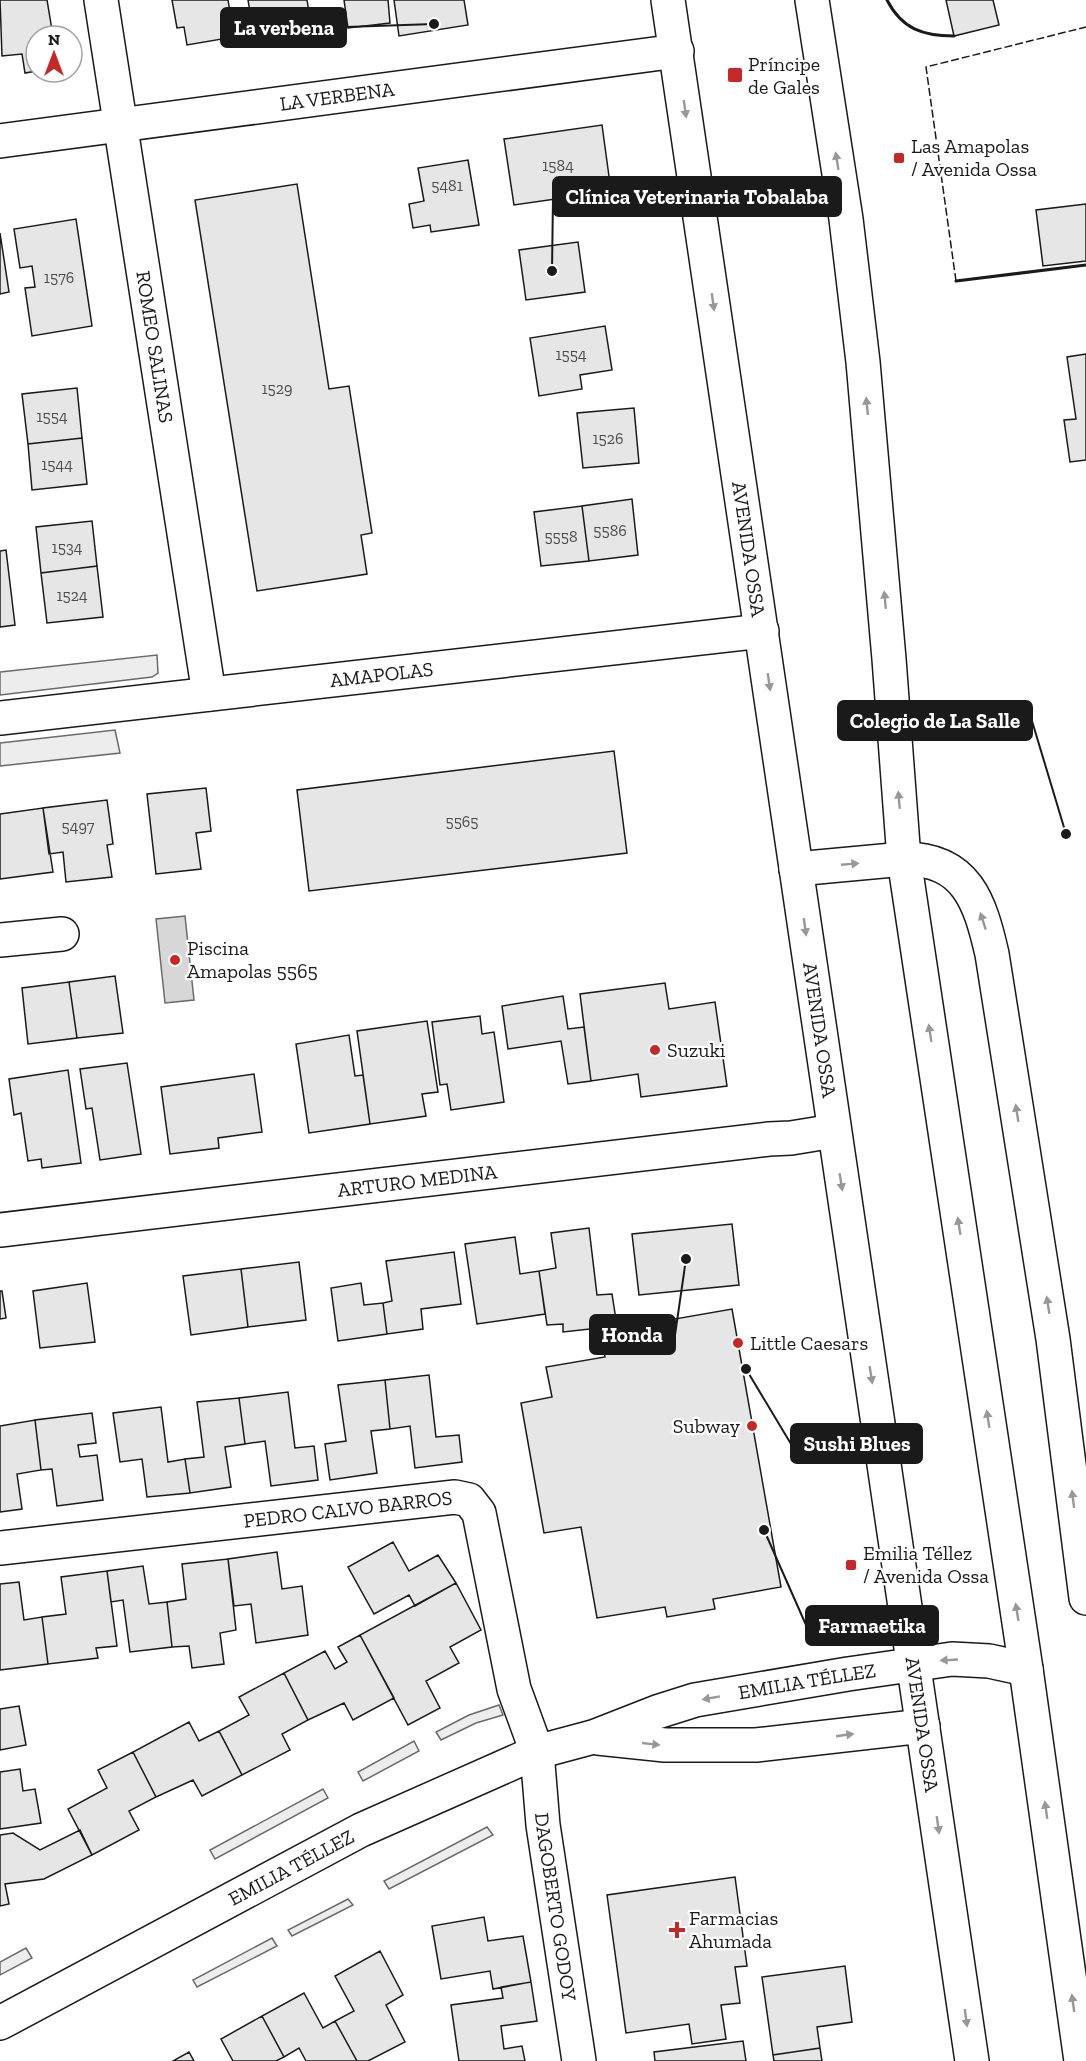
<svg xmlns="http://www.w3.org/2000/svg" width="1086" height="2061" viewBox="0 0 1086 2061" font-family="'Zilla Slab',serif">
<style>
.green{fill:#ededed;stroke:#6a6a6a;stroke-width:1.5}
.water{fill:#d7d7d7;stroke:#6a6a6a;stroke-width:1.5}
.building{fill:#e6e6e6;stroke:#1a1a1a;stroke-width:1.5}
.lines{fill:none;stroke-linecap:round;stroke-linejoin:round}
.street-casing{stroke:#1a1a1a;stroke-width:36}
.secondary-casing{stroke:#1a1a1a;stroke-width:36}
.primary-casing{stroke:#1a1a1a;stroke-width:36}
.street{stroke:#fff;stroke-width:33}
.secondary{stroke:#fff;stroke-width:33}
.primary{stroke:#fff;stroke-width:33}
.fence{stroke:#1a1a1a;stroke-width:1.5;stroke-dasharray:8 3;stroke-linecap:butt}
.wall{stroke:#1a1a1a;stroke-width:3}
.oneway{fill:#989898}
.poi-dot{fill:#c62828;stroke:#fff;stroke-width:2}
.labels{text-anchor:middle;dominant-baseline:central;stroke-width:4.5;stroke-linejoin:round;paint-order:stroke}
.number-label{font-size:16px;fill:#4d4d4d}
.poi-label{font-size:20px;fill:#1a1a1a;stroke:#fff;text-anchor:start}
.street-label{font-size:20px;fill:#1a1a1a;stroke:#fff}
.leader{fill:none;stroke:#1a1a1a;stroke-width:2}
.callout-dot{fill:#1a1a1a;stroke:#fff;stroke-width:2}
.callout{fill:#1a1a1a;stroke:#1a1a1a;stroke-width:2}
.callout-label{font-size:21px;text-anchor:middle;font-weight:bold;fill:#fff}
</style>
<rect width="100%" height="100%" fill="#fff"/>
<path class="green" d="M157 655 158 673 152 677 0 695V672Z
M115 730 120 753 0 766V743Z
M499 1705 503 1715 476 1723 441 1740 436 1732 469 1715Z
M414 1741 419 1751 363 1781 358 1772Z
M323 1789 328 1798 215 1859 210 1850Z
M487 1827 493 1835 389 1889 384 1881Z
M348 1899 353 1905 292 1936 288 1930Z
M272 1938 277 1946 197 1987 193 1980Z
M26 1948 32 1958 0 1975V1962Z"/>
<path class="water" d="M185 916 194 1000 165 1003 156 919Z"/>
<path class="building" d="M0 0H47L53 36H36V71L25 73 22 54 2 56Z
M172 0H228L234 37 187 45 184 27 177 28Z
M248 0H307L312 30 265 38 261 10 250 12Z
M344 0H388L390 23 348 28Z
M394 0H464L468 25 399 36Z
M946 0H993L999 25 954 36Z
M602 125 611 191 514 205 504 139Z
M468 160 479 225 431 232 430 225 413 228 409 204 424 201 418 168Z
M297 184 329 389 349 386 372 533 361 535 367 574 257 591 195 200Z
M1086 204V261L1043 266 1036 210Z
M76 219 92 326 32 336 25 288 35 287 32 266 20 268 14 229Z
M0 233 9 292 0 294Z
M578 242 585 292 526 300 519 250Z
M605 326 612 370 580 375 582 389 539 396 530 338Z
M1086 354V460L1070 462 1064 420 1076 419 1067 357Z
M77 388 82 438 28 444 22 394Z
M634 408 639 463 583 468 577 413Z
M82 438 87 484 32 490 28 444Z
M632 499 638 555 589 561 582 506Z
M582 506 589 561 541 566 534 512Z
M92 521 97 566 41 573 36 527Z
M6 550 15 625 0 627V551Z
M97 566 103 617 47 623 41 573Z
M614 751 627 853 309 891 297 790Z
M206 788 211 831 196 833 201 869 156 874 147 794Z
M107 800 113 844 107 845 112 877 66 882 63 852 49 854 43 808Z
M43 808 53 872 0 879V814Z
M115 976 123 1033 77 1038 69 982Z
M69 982 77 1038 28 1044 22 988Z
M665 983 669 1009 715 1002 727 1086 641 1097 638 1074 591 1081 580 994Z
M563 996 568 1029 584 1027 591 1081 568 1084 561 1041 508 1049 502 1006Z
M480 1016 482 1034 494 1032 504 1102 451 1110 447 1084 440 1085 432 1022Z
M427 1021 438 1092 422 1094 426 1116 370 1124 357 1031Z
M349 1035 355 1076 363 1075 370 1124 309 1133 296 1044Z
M127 1063 141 1154 100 1160 92 1108 86 1109 80 1069Z
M68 1070 81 1163 42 1168 41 1159 28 1161 21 1113 14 1115 9 1079Z
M254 1074 262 1132 218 1138 219 1148 170 1154 161 1087Z
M732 1224 739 1285 639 1295 632 1234Z
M589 1228 597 1295 612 1294 617 1326 563 1332V1324L547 1325 539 1271 556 1268 551 1233Z
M515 1237 520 1274 539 1271 545 1314 477 1324 465 1244Z
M454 1252 461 1304 421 1309 423 1329 387 1334 383 1303 392 1301 386 1261Z
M299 1262 306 1320 248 1327 241 1269Z
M241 1269 248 1327 191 1335 183 1276Z
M87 1283 95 1342 40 1348 33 1291Z
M361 1283 364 1305 383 1303 387 1334 338 1341 331 1288Z
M0 1291H2L6 1318 0 1319Z
M732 1309 781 1587 713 1599 715 1609 667 1617 665 1607 597 1618 581 1527 544 1533 521 1403 552 1397 546 1367 605 1357 600 1332Z
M429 1375 436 1437 459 1435 462 1462 415 1468 410 1426 390 1429 385 1380Z
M385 1380 390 1429 371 1431 377 1473 330 1480 325 1444 346 1441 338 1385Z
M288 1392 295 1448 314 1446 318 1480 271 1486 265 1441 245 1444 239 1398Z
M239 1398 245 1444 225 1447 231 1487 190 1493 185 1459 204 1457 197 1402Z
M161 1407 168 1462 185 1459 190 1493 147 1497 142 1459 120 1462 113 1413Z
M92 1413 96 1443 78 1445 80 1457 97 1455 103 1500 57 1506 52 1469 41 1470 35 1420Z
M35 1420 41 1470 17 1474 22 1509 0 1512V1426Z
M393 1542 409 1571 438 1555 456 1583 415 1606 409 1595 374 1614 348 1567Z
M277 1552 282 1589 302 1586 308 1635 256 1643 251 1604 234 1606 228 1559Z
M228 1559 236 1630 220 1633 224 1664 192 1668 189 1646 172 1647 167 1602 186 1599 182 1564Z
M143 1566 149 1604 167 1602 172 1647 130 1652 123 1600 111 1602 107 1571Z
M107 1571 117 1646 96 1648 98 1658 48 1664 42 1617 66 1614 61 1577Z
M19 1582 24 1620 42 1617 48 1664 0 1670V1584Z
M456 1583 481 1630 450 1647 459 1663 426 1681 440 1708 408 1725 360 1635Z
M360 1635 394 1698 353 1720 344 1703 308 1720 284 1673 325 1651 335 1669 347 1662 338 1647Z
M284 1673 308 1720 282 1734 290 1750 242 1775 219 1731 249 1715 239 1697Z
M19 1706 26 1745 0 1750V1709Z
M189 1722 199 1741 219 1731 242 1775 202 1796 193 1780 156 1797 133 1752Z
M133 1752 156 1797 129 1811 139 1830 92 1855 68 1809 107 1788 98 1770Z
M20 1769 23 1791 35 1789 41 1823 0 1829V1772Z
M80 1830 92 1855 44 1879 5 1884 9 1904 0 1906V1835L13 1833 40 1850Z
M735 1877 747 1966 735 1967 740 2003 721 2005 726 2039 692 2044 689 2024 626 2033 607 1895Z
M484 1917 488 1941 523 1936 531 1982 493 1989 490 1971 441 1979 432 1926Z
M380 1951 403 1995 386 2005 405 2042 368 2061H357L335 2021 354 2011 335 1976Z
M845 1966 852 2022 817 2027 820 2048 773 2055 762 1977Z
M531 1982 537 2021 501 2026 504 2049 522 2046 525 2061H459L451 2005 503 1998 501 1987Z
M304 1993 323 2028 335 2021 357 2061H306L299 2048 284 2057 262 2016Z
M262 2016 284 2057 276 2061H233L221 2039Z
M743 2041 746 2061H655L654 2052Z
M820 2048 822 2061H774L773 2055Z
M189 2052 194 2061H173Z"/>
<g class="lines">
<g class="street-casing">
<g id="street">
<path id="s1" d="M101 0 209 694"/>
<path id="s2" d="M0 141 677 51"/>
<path d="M904 859C967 859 980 902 992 954L1053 1339 1086 1598"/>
<path d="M0 940 62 934"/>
<path id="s3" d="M0 1230 769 1139 791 1138 834 1131"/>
<path id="s4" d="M0 1548 455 1497 469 1500 479 1513 514 1689 537 1752 543 1825 579 2061"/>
</g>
</g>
<g class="secondary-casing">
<g id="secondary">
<path id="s5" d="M0 718 762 631"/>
<path d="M598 1738 665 1745H756L923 1726"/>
<path id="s6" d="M0 2023 361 1830 537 1752 593 1737 657 1712 695 1700 848 1674 952 1659 989 1661 1026 1669"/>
</g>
</g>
<g class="primary-casing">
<g id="primary">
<path id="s7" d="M668 0 972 2061"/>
<path d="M812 0 846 219 863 362 889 659 904 859 1026 1669 1081 2061"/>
<path d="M796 869 904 859"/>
</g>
</g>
<use href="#street" class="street"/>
<use href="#secondary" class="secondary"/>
<use href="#primary" class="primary"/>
<path class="fence" d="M956 281 926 67 1086 27"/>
<path class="wall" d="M887 0C902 29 923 36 954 36
M956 281 1086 265"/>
</g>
<defs><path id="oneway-solid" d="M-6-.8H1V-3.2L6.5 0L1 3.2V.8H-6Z" transform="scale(1.5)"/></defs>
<g class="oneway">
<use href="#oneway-solid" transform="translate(685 109) rotate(82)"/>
<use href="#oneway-solid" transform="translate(837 161) rotate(-99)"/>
<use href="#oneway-solid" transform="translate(713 302) rotate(82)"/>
<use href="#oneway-solid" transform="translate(867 406) rotate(-96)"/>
<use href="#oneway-solid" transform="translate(885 600) rotate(-95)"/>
<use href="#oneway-solid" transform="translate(769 682) rotate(82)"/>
<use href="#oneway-solid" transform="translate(899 800) rotate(-95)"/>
<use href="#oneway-solid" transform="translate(850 864) rotate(-5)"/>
<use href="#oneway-solid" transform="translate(983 921) rotate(-108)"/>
<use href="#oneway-solid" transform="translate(805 927) rotate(82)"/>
<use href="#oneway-solid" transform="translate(930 1033) rotate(-99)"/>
<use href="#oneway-solid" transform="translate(1017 1113) rotate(-99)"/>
<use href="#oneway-solid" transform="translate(841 1182) rotate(81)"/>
<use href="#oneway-solid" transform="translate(959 1226) rotate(-99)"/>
<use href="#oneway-solid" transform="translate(1048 1305) rotate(-99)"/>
<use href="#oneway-solid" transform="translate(871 1375) rotate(81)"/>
<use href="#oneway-solid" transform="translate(988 1419) rotate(-99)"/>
<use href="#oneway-solid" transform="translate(1073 1499) rotate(-97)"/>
<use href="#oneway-solid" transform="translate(1017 1612) rotate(-99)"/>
<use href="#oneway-solid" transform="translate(949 1660) rotate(177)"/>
<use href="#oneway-solid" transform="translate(711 1698) rotate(170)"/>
<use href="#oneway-solid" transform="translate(845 1735) rotate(-8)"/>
<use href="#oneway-solid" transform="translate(651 1744) rotate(6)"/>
<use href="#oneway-solid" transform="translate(1046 1810) rotate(-98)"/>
<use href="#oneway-solid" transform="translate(938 1825) rotate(82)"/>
<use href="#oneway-solid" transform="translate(1073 2003) rotate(-98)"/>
<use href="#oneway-solid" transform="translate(966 2018) rotate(82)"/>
</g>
<g class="poi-dot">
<rect x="727" y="67" width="16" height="16" rx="3"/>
<rect x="893" y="152" width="12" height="12" rx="3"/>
<circle cx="175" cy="960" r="6"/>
<circle cx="655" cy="1050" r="6"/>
<circle cx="738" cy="1343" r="6"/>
<circle cx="752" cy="1426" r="6"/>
<rect x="845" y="1559" width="12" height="12" rx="3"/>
<path d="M674 1921h6v6h6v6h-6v6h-6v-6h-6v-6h6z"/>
</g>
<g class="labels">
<g class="number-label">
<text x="558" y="165">1584</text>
<text x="447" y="185">5481</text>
<text x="59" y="277">1576</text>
<text x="571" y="354">1554</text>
<text x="277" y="388">1529</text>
<text x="52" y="416">1554</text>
<text x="608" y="438">1526</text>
<text x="57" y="464">1544</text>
<text x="610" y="530">5586</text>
<text x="561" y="536">5558</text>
<text x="67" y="547">1534</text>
<text x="72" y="595">1524</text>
<text x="462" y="821">5565</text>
<text x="78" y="826">5497</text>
</g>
<g class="poi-label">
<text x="748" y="64">Príncipe<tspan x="748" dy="23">de Gales</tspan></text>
<text x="911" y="146">Las Amapolas<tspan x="911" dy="23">/ Avenida Ossa</tspan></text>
<text x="187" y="948">Piscina<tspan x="187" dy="23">Amapolas 5565</tspan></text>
<text x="667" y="1050">Suzuki</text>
<text x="750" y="1343">Little Caesars</text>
<text x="740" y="1426" text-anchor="end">Subway</text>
<text x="863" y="1553">Emilia Téllez<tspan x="863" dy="23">/ Avenida Ossa</tspan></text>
<text x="689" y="1918">Farmacias<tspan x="689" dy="23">Ahumada</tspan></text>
</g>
<g class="street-label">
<text stroke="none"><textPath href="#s2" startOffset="340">LA VERBENA</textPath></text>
<text stroke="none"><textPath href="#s1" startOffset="351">ROMEO SALINAS</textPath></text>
<text stroke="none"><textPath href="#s7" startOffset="555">AVENIDA OSSA</textPath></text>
<text stroke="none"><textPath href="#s5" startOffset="384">AMAPOLAS</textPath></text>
<text stroke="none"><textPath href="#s7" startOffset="1041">AVENIDA OSSA</textPath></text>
<text stroke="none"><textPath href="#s3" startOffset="420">ARTURO MEDINA</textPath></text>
<text stroke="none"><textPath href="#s4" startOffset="350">PEDRO CALVO BARROS</textPath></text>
<text stroke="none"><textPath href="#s6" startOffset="882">EMILIA TÉLLEZ</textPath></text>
<text stroke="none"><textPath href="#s7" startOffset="1743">AVENIDA OSSA</textPath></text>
<text stroke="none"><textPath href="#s6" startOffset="330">EMILIA TÉLLEZ</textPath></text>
<text stroke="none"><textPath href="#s4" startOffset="891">DAGOBERTO GODOY</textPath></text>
</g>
</g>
<path class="leader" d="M434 24L346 27M552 271L553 197M1066 834L1032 721M686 1259L675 1335M746 1369L791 1444M764 1530L806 1625"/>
<g class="callout-dot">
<circle cx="434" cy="24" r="6"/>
<circle cx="552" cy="271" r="6"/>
<circle cx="1066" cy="834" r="6"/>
<circle cx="686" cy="1259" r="6"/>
<circle cx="746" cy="1369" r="6"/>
<circle cx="764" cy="1530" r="6"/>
</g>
<g class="callout">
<rect x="221" y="8" width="125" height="39" rx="6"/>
<rect x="553" y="177" width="288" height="39" rx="6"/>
<rect x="838" y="701" width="194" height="39" rx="6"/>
<rect x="590" y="1315" width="85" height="39" rx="6"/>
<rect x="791" y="1424" width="131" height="39" rx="6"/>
<rect x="806" y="1606" width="132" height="39" rx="6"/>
</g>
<g class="callout-label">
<text x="284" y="35">La verbena</text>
<text x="697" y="204">Clínica Veterinaria Tobalaba</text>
<text x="935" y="728">Colegio de La Salle</text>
<text x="632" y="1342">Honda</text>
<text x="857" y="1451">Sushi Blues</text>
<text x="872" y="1633">Farmaetika</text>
</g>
<g transform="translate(54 54)"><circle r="28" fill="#ffffff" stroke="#a3a3a3" stroke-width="1.5"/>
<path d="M0-4.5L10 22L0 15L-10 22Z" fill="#c62828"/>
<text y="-9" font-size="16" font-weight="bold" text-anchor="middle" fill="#1a1a1a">N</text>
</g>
</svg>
